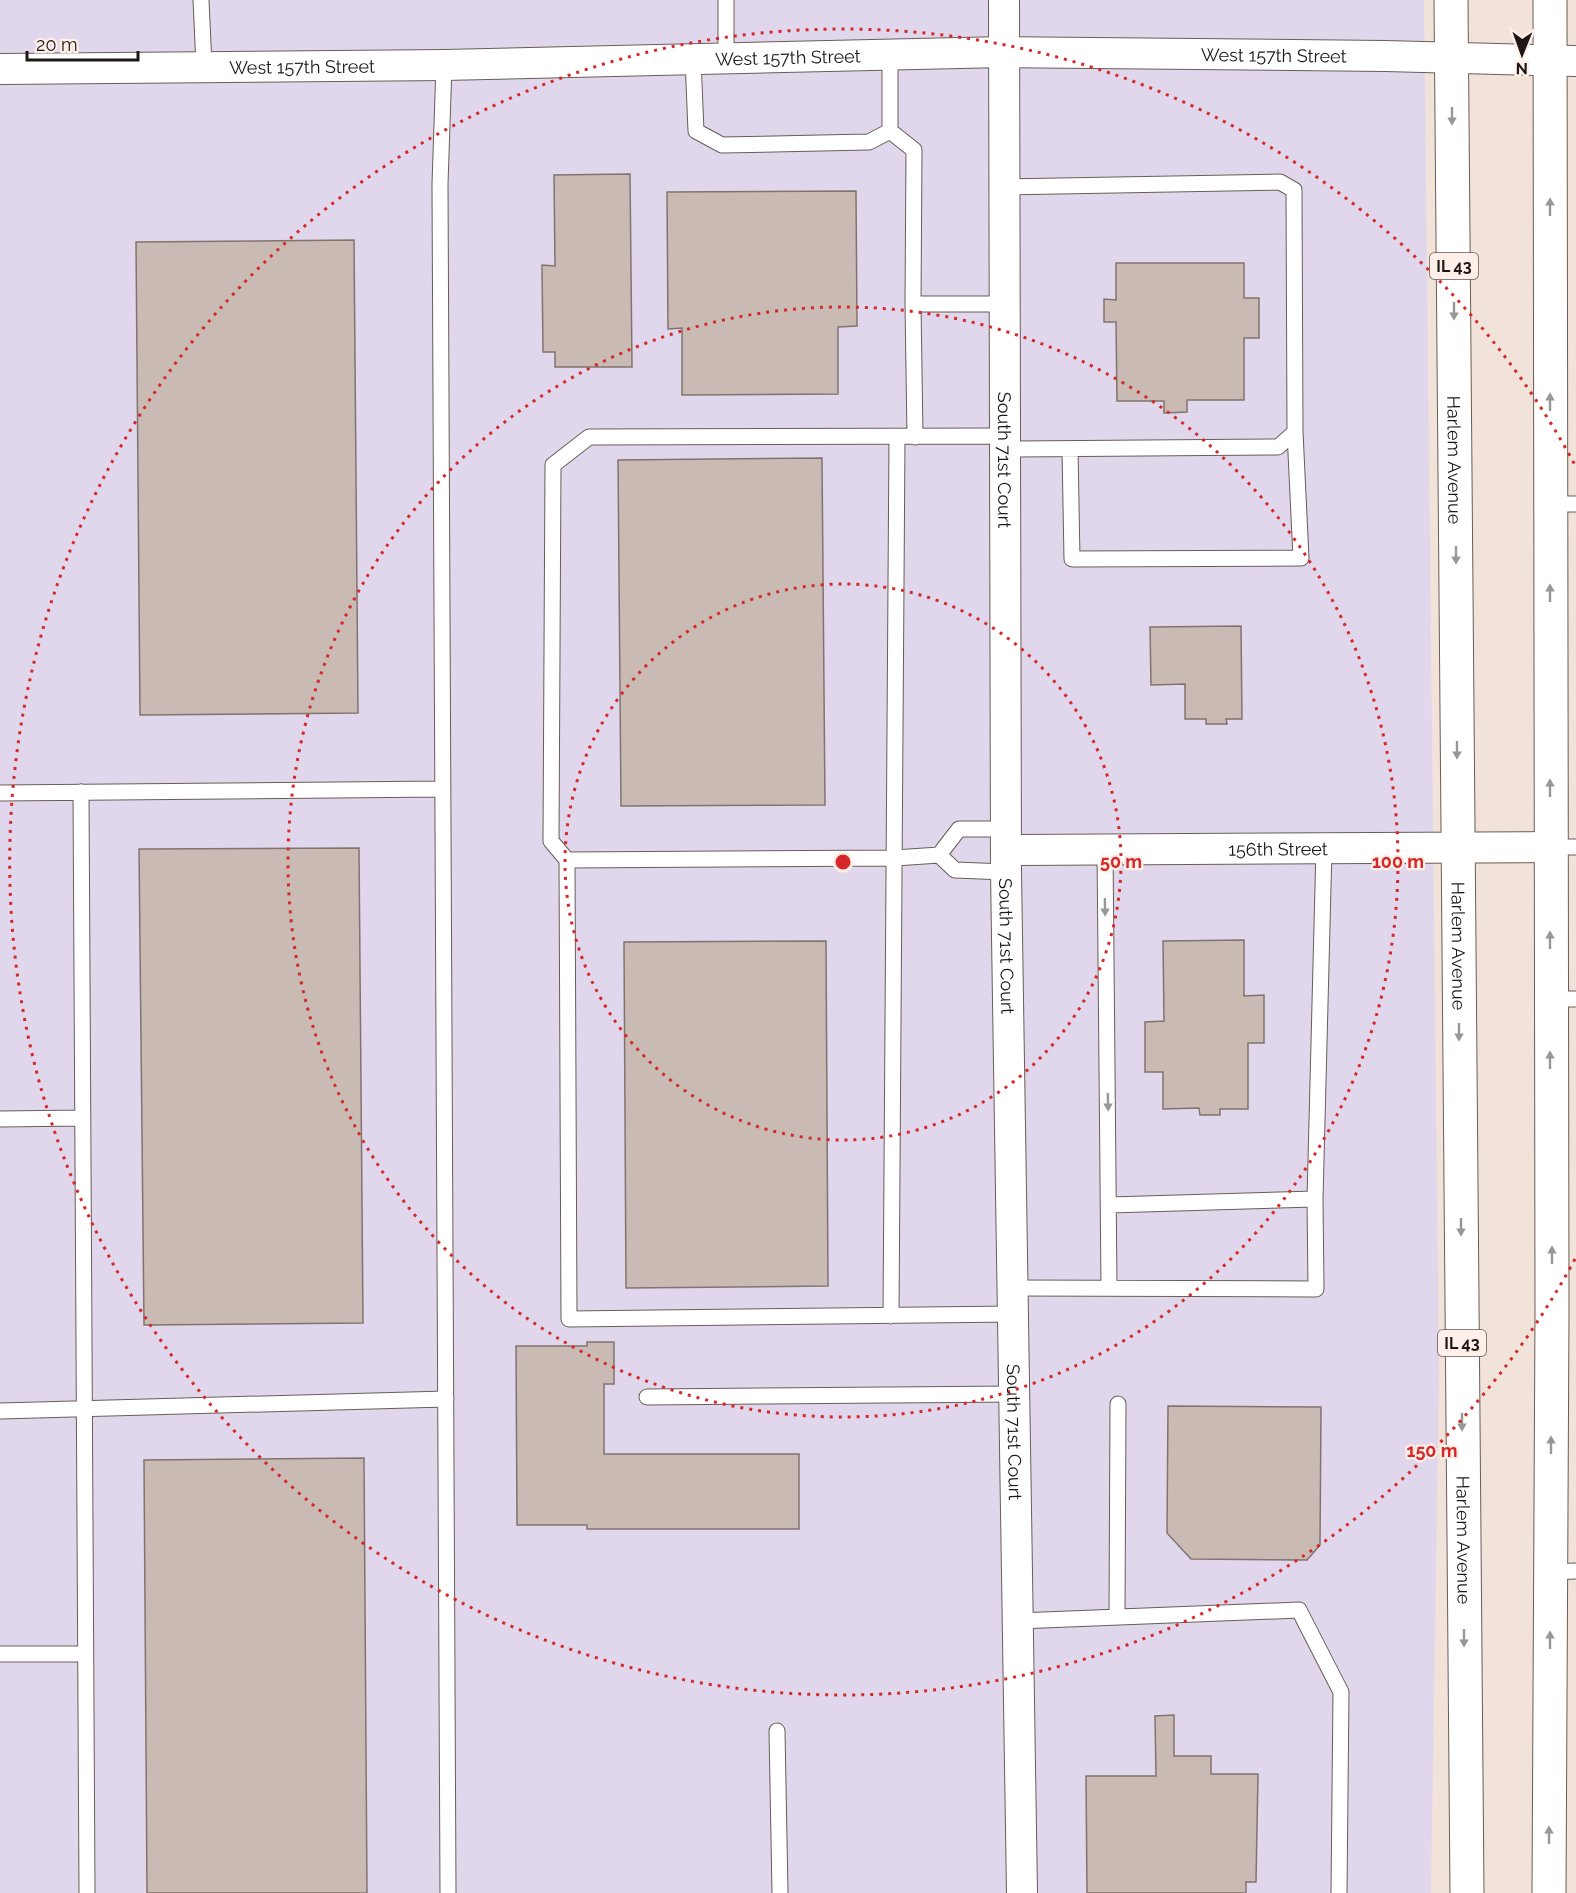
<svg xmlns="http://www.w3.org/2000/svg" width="1576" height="1893" viewBox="0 0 1576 1893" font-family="Raleway,sans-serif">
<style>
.commercial{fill:#e0d7ec}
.building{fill:#c9bbb3;stroke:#81746e;stroke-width:1.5}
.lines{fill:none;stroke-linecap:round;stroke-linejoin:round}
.lane-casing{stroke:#6a5d57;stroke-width:17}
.street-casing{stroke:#6a5d57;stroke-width:32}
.primary-casing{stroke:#6a5d57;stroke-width:35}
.lane{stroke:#fff;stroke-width:15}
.street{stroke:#fff;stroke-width:30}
.primary{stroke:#fff;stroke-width:33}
.oneway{fill:#999795}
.ring{fill:none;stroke:#d62828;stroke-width:3;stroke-dasharray:3 6}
.labels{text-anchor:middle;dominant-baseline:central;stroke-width:4.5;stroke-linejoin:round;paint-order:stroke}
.shield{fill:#feefe8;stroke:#605854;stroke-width:1.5}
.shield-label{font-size:16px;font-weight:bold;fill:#1c1714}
.street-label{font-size:18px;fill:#1c1714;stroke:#feefe8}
.centre{fill:#d62828;stroke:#feefe8;stroke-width:3}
.ring-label{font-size:18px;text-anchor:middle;font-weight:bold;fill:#d62828;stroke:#feefe8;stroke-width:4.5;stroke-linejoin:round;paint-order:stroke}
</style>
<rect width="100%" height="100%" fill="#f1e2da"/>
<path class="commercial" d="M0 0H1424L1439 1374 1431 1893H0Z"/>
<path class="building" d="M630 174 632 367H555V352H543L542 265 555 266 554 175Z
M856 191 857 326 838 327V394L682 395V328L668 329 667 192Z
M354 240 358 713 140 715 136 242Z
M1116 263H1244V298H1259V338H1244V400H1187V412L1164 413V401H1117L1116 322H1104V299L1116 300Z
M822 458 825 805 621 806 618 460Z
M1241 626 1242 719H1226L1227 724H1206V719H1185V684L1151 685 1150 627Z
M359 848 363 1323 144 1325 139 849Z
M1244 940V996L1264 995V1043H1248V1109H1220V1115H1200L1199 1108 1163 1109V1072H1145V1022L1164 1021 1163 941Z
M826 941 828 1286 626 1288 624 942Z
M587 1342H614V1384H604V1454H799V1529H587V1525H517L516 1346H587Z
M1168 1406 1321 1407 1320 1545 1307 1560 1191 1559 1167 1533Z
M364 1458 367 1893H147L144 1460Z
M1174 1715V1756H1211V1774H1258L1256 1882H1246V1893H1087L1086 1776H1156L1155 1716Z"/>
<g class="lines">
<g class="lane-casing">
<path id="lane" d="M201 0 204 66
M726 0V58
M693 59 696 131 722 145 869 142 890 131V54
M444 65 440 184 448 1893
M890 131 914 150 913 304H1004
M1004 187 1280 182 1294 190 1295 432 1278 447 1005 449
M913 304 915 437
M1070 449 1072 559 1301 558 1295 432
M1550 504H1576
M81 792 87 1893
M0 793 443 789
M1550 847H1576
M1105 849 1109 1287
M939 855 959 829H1006
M567 860 551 841 553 465 589 437 1005 436
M1006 872 955 870 939 855 895 858 567 860 569 1319 1013 1314
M1550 999H1576
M0 1119 82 1118
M1109 1205 1315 1199
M1013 1288 1316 1289 1315 1199 1324 848
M891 1316 897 437
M647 1397 1015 1394
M0 1411 446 1399
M1550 1572 1576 1571
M1117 1616 1118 1404
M1018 1621 1299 1610 1341 1692 1339 1893
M0 1654H85
M777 1731 780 1893"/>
</g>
<g class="street-casing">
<g id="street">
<path id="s1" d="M1004 0 1006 872 1022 1893"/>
<path id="s2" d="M0 69 444 65 1004 52 1385 56 1576 61"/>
<path id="s3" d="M1006 850 1550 847"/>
</g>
</g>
<g class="primary-casing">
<g id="primary">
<path id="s4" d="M1451 0 1467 1893"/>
<path d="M1549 1893 1552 1313 1550 0"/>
</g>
</g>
<use href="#lane" class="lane"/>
<use href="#street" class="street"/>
<use href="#primary" class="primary"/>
</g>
<defs><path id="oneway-solid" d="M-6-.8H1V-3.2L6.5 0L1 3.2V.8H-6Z" transform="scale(1.5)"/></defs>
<g class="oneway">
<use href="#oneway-solid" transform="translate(1452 116) rotate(90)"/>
<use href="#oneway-solid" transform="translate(1550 207) rotate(-90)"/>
<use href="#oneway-solid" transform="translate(1454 311) rotate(90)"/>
<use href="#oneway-solid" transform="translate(1550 402) rotate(-90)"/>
<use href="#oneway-solid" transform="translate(1456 555) rotate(90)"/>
<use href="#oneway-solid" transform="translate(1550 593) rotate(-90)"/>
<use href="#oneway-solid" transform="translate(1457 750) rotate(90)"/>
<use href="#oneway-solid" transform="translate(1550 788) rotate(-90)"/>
<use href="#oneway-solid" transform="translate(1105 907) rotate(89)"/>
<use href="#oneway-solid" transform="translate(1550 940) rotate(-90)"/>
<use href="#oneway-solid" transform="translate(1459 1032) rotate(90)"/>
<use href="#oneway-solid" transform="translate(1550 1060) rotate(-90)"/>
<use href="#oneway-solid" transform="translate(1108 1102) rotate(89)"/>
<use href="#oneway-solid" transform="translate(1461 1227) rotate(90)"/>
<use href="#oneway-solid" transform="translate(1552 1255) rotate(-90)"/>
<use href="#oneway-solid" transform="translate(1462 1422) rotate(90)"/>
<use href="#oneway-solid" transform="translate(1551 1445) rotate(-90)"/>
<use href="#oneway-solid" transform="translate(1464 1638) rotate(90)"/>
<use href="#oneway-solid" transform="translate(1550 1640) rotate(-90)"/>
<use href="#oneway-solid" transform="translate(1549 1835) rotate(-90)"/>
</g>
<g class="ring">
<circle cx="843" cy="862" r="278"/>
<circle cx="843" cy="862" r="555"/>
<path d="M1575 1259A833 833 0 1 1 1575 465"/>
</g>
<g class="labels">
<g class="shield">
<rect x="1430" y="253" width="48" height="26" rx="4.5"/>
<rect x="1438" y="1330" width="48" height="26" rx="4.5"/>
</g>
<g class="shield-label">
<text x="1454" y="266">IL 43</text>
<text x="1462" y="1343">IL 43</text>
</g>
<g class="street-label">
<text stroke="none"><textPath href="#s2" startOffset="1274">West 157th Street</textPath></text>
<text stroke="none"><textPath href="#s2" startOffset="788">West 157th Street</textPath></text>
<text stroke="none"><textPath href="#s2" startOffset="302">West 157th Street</textPath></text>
<text stroke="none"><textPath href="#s1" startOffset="460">South 71st Court</textPath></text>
<text stroke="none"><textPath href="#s4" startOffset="460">Harlem Avenue</textPath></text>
<text stroke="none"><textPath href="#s3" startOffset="272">156th Street</textPath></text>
<text stroke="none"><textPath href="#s1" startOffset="946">South 71st Court</textPath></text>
<text stroke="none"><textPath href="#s4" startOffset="946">Harlem Avenue</textPath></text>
<text stroke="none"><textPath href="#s1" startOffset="1432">South 71st Court</textPath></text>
<text stroke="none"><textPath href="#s4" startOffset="1540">Harlem Avenue</textPath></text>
</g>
</g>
<circle cx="843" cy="862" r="9" class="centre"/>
<g class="ring-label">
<text x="1121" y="868">50 m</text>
<text x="1398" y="868">100 m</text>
<text x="1432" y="1457">150 m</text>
</g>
<g transform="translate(1522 54) rotate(181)" stroke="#feefe8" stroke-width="4.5" paint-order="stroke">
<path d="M0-4.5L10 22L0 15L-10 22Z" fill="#1c1714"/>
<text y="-9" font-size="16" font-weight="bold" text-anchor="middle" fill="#1c1714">N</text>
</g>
<path d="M27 51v9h111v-9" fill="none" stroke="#1c1714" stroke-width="3"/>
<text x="36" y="51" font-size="18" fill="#1c1714" stroke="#feefe8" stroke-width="4.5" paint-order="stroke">20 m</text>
</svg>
